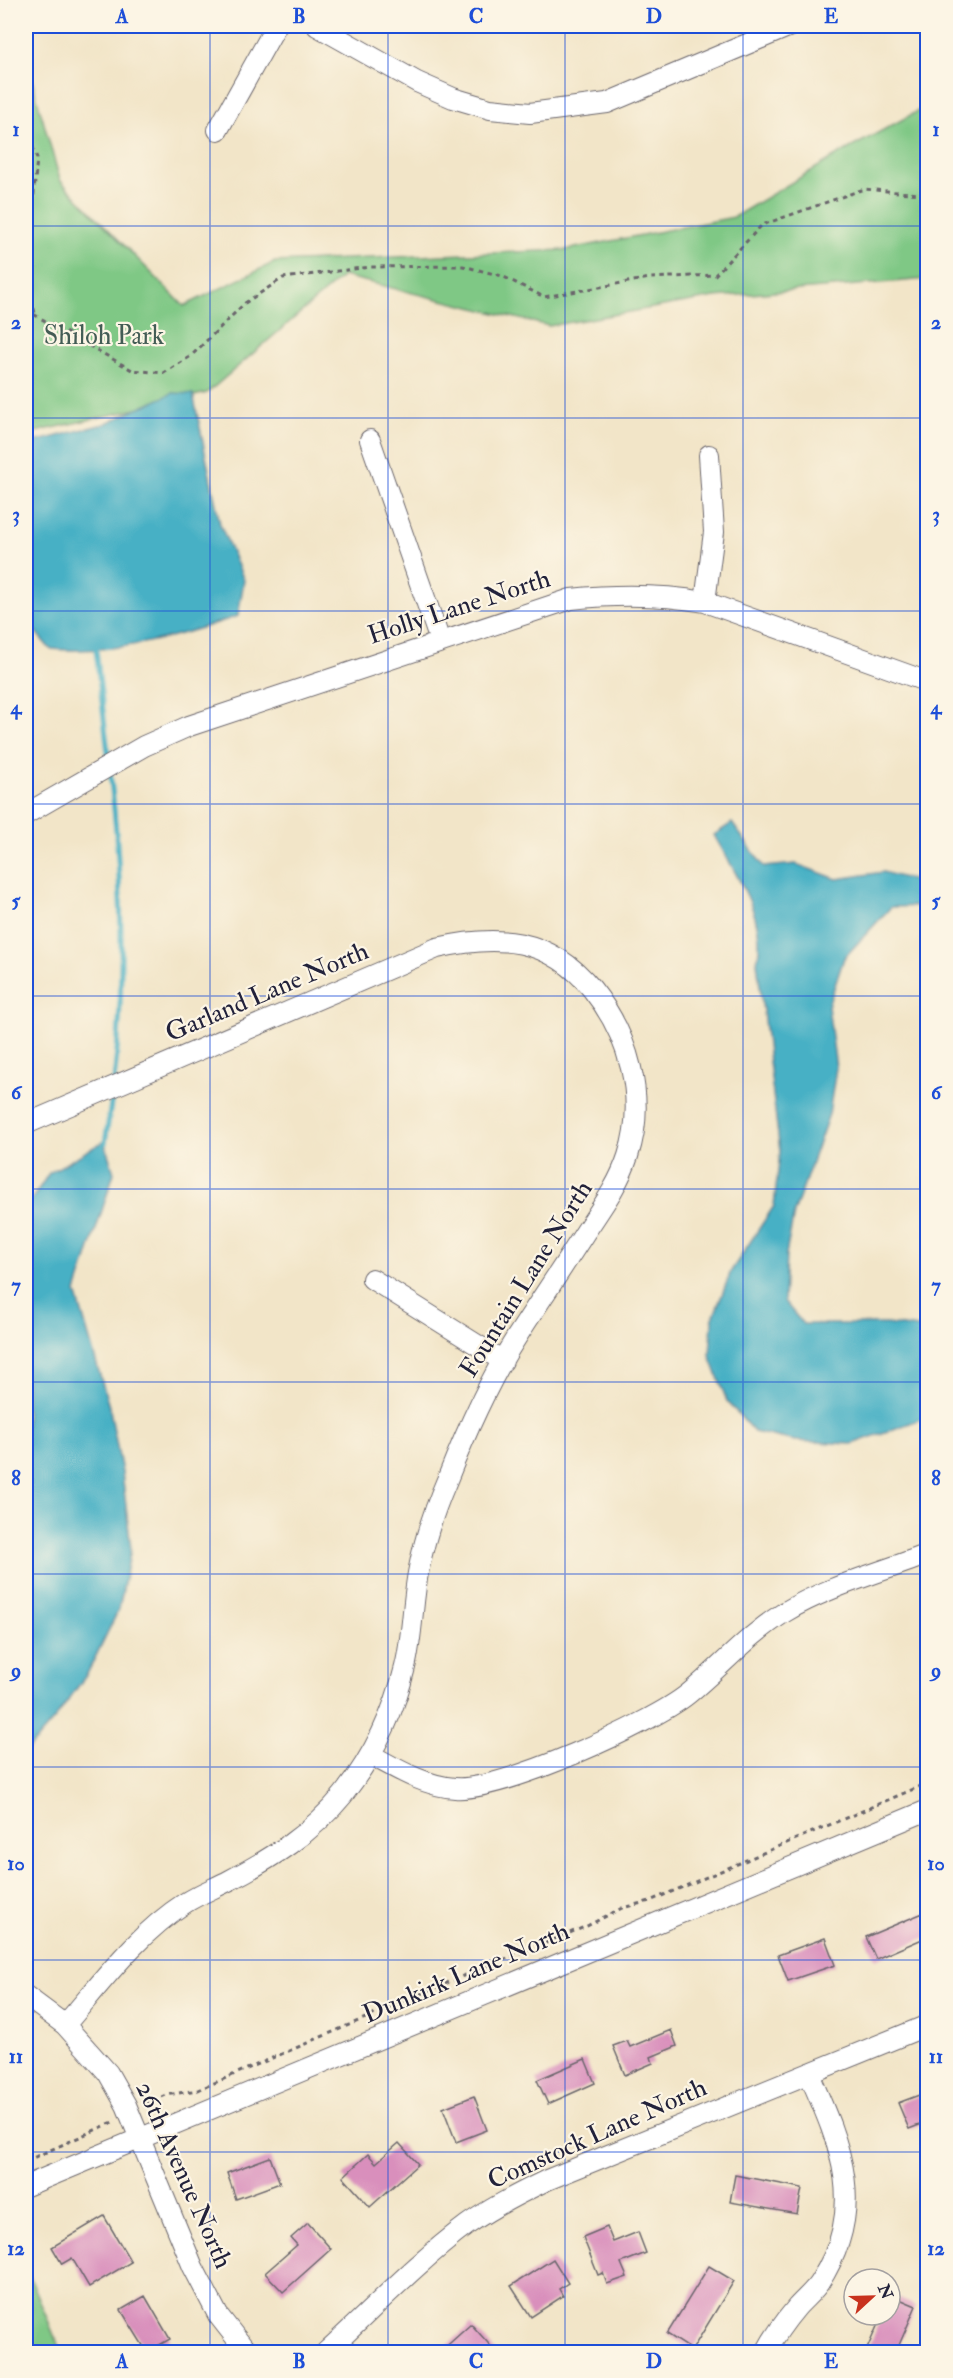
<svg xmlns="http://www.w3.org/2000/svg" width="953" height="2378" viewBox="0 0 953 2378" font-family="'IM FELL Double Pica',serif">
<style>
.green{fill:#7fc885;stroke:#507560;stroke-width:1.5}
.water{fill:#47b0c5;stroke:#346980;stroke-width:1.5}
.lines{fill:none;stroke-linecap:round;stroke-linejoin:round}
.stream{stroke:#47b0c5;stroke-width:5}
.building{fill:#d98fbc}
.minor-casing{stroke:#6b666c;stroke-width:22}
.path{stroke:#6b666c;stroke-width:3;stroke-dasharray:4.5 4.5;stroke-linecap:butt}
.minor{stroke:#fff;stroke-width:20}
.grid{fill:none;stroke:#1d4ed8;stroke-width:1.5;stroke-opacity:0.55}
.labels{text-anchor:middle;dominant-baseline:central;stroke-width:4.5;stroke-linejoin:round;paint-order:stroke}
.park-label{font-size:26px;fill:#435c55;stroke:#fcf5e5}
.street-label{font-size:26px;fill:#22223b;stroke:#fcf5e5}
.neatline{fill:none;stroke:#1d4ed8;stroke-width:2}
.grid-label{font-size:20px;text-anchor:middle;font-weight:bold;fill:#1d4ed8}
</style>
<rect width="100%" height="100%" fill="#fcf5e5"/>
<filter id="ink" filterUnits="userSpaceOnUse"><feTurbulence type="fractalNoise" baseFrequency=".0167" numOctaves="2"/><feDisplacementMap in="SourceGraphic" scale="12" xChannelSelector="R" yChannelSelector="G"/><feConvolveMatrix kernelMatrix="1 2 1 2 8 2 1 2 1" color-interpolation-filters="sRGB"/></filter>
<filter id="wash" filterUnits="userSpaceOnUse"><feTurbulence type="fractalNoise" baseFrequency=".008" numOctaves="4" result="noise"/><feDisplacementMap in="SourceGraphic" scale="24" xChannelSelector="R" yChannelSelector="G"/><feGaussianBlur stdDeviation="1.35" result="paint"/><feColorMatrix in="noise" values="0 0 0 0 0 0 0 0 0 0 0 0 0 0 0 0 0 1.4 0 .05"/><feComposite in="paint" operator="in"/></filter>
<g filter="url(#wash)">
<rect width="100%" height="100%" fill="#f2e5c8"/>
<path class="green" d="M26 60 60 180 184 306 275 262 565 250 734 217 841 153 927 106V279L715 297 549 326 343 276 207 393 26 434Z
M26 2268 61 2352H26Z"/>
<path class="water" d="M173 393 193 394 220 524 244 580 238 616C177 637 115 655 50 649L34 630 26 613V444L104 424Z
M732 823 764 867 796 864 837 879 883 872 927 884V906L891 907 844 958 828 1006 836 1068 829 1114 794 1213 786 1254 784 1301 803 1324H886L927 1329V1417L852 1444 795 1441 754 1432 727 1401 710 1356 712 1321 731 1271 774 1206 780 1152 757 962C768 918 734 872 714 835Z
M104 1141 114 1173 76 1292 110 1410 122 1472 131 1549 119 1609 87 1674 54 1720 26 1752V1208L49 1173Z"/>
<g class="lines">
<path class="stream" d="M96 650 109 761
M110 771C122 874 126 977 114 1081
M105 1143 113 1091"/>
</g>
<g id="blocks">
<path class="building" d="M923 1913 927 1923V1937L876 1959 866 1937Z
M825 1938 835 1965 788 1981 778 1955Z
M671 2030 677 2046 651 2057 653 2063 625 2075 613 2046 627 2041 630 2047Z
M585 2059 595 2083 548 2104 537 2080Z
M927 2092V2122L909 2129 898 2103Z
M474 2096 487 2130 456 2142 443 2108Z
M399 2143 418 2164 370 2207 343 2177 368 2154 376 2163Z
M270 2157 280 2183 236 2199 227 2173Z
M735 2175 802 2188 797 2214 730 2202Z
M104 2216 131 2262 89 2287 72 2258 62 2264 52 2247Z
M308 2223 331 2249 283 2292 265 2273 297 2245 291 2238Z
M607 2227 613 2242 638 2232 646 2253 621 2263 627 2277 607 2284 603 2273 598 2275 583 2237Z
M553 2259 568 2283 559 2289 563 2296 531 2317 511 2286Z
M709 2266 734 2281 692 2350 667 2334Z
M890 2295 916 2306 896 2352H875L867 2349 882 2315H890Z
M145 2296 170 2339 147 2352 121 2310Z
M471 2324 496 2352H440Z"/>
</g>
</g>
<g filter="url(#ink)">
<use href="#blocks" fill-opacity="0" stroke="#6b666c" stroke-width="1.5"/>
<g class="lines">
<g class="minor-casing">
<path id="minor" d="M317 26 417 82 453 98 490 109 530 113 607 103 790 26
M218 130 276 26
M370 440 440 641
M705 602 714 532 709 455
M26 814 144 746 189 726 571 599C618 594 659 594 705 602L928 682
M26 1124 437 948C497 934 550 937 592 989 629 1035 647 1098 628 1156 619 1184 602 1207 586 1231 563 1267 539 1302 516 1338 488 1382 466 1432 447 1480 435 1508 425 1537 419 1568 412 1601 413 1635 405 1667 394 1713 372 1758 343 1795 312 1833 272 1858 230 1880 215 1888 199 1894 185 1903 137 1934 102 1982 65 2025
M372 1279 503 1361
M371 1755C397 1769 425 1786 455 1788 500 1792 651 1724 688 1694 721 1667 748 1635 785 1612 826 1587 882 1572 928 1554
M26 1996 65 2025 108 2073 126 2105 193 2267 218 2315 247 2352
M26 2186 928 1810
M326 2352C372 2310 416 2263 467 2225 492 2207 520 2193 547 2180L928 2025
M766 2352C774 2337 786 2320 797 2307 804 2299 813 2292 819 2283 868 2208 841 2147 809 2074"/>
</g>
<path class="path" d="M26 130 37 158 26 283
M27 282 35 313
M26 310 132 370 164 373 191 356 245 303 283 278 370 267 463 266 502 276 544 297 650 278 715 275 762 225 864 189 920 194 928 190
M145 2104 166 2095 198 2090 463 1976 587 1926 622 1908 650 1901 928 1783
M26 2161 113 2122"/>
<use href="#minor" class="minor"/>
</g>
</g>
<path class="grid" d="M210 26V2352M388 26V2352M565 26V2352M743 26V2352M26 226H928M26 418H928M26 611H928M26 804H928M26 996H928M26 1189H928M26 1382H928M26 1574H928M26 1767H928M26 1960H928M26 2152H928"/>
<g class="labels">
<g class="park-label">
<text x="104" y="336">Shiloh Park</text>
</g>
<g class="street-label">
<text transform="translate(459 607) rotate(-18)">Holly Lane North</text>
<text transform="translate(267 992) rotate(-23)">Garland Lane North</text>
<text transform="translate(526 1279) rotate(-58)">Fountain Lane North</text>
<text transform="translate(466 1973) rotate(-23)">Dunkirk Lane North</text>
<text transform="translate(597 2134) rotate(-24)">Comstock Lane North</text>
<text transform="translate(184 2175) rotate(66)">26th Avenue North</text>
</g>
</g>
<rect width="953" height="2378" fill="none" stroke="#fcf5e5" stroke-width="66"/>
<g transform="translate(872 2297) rotate(68)"><circle r="28" fill="#fcf5e5" stroke="#a5a1a1" stroke-width="1.5"/>
<path d="M0-4.5L10 22L0 15L-10 22Z" fill="#c8321e"/>
<text y="-9" font-size="16" font-weight="bold" text-anchor="middle" fill="#22223b">N</text>
</g>
<rect x="33" y="33" width="887" height="2312" class="neatline"/>
<g class="grid-label">
<text x="122" y="23">A</text>
<text x="299" y="23">B</text>
<text x="476" y="23">C</text>
<text x="654" y="23">D</text>
<text x="831" y="23">E</text>
<text x="16" y="136">1</text>
<text x="936" y="136">1</text>
<text x="16" y="329">2</text>
<text x="936" y="329">2</text>
<text x="16" y="521">3</text>
<text x="936" y="521">3</text>
<text x="16" y="714">4</text>
<text x="936" y="714">4</text>
<text x="16" y="907">5</text>
<text x="936" y="907">5</text>
<text x="16" y="1099">6</text>
<text x="936" y="1099">6</text>
<text x="16" y="1292">7</text>
<text x="936" y="1292">7</text>
<text x="16" y="1485">8</text>
<text x="936" y="1485">8</text>
<text x="16" y="1677">9</text>
<text x="936" y="1677">9</text>
<text x="16" y="1870">10</text>
<text x="936" y="1870">10</text>
<text x="16" y="2063">11</text>
<text x="936" y="2063">11</text>
<text x="16" y="2255">12</text>
<text x="936" y="2255">12</text>
<text x="122" y="2368">A</text>
<text x="299" y="2368">B</text>
<text x="476" y="2368">C</text>
<text x="654" y="2368">D</text>
<text x="831" y="2368">E</text>
</g>
</svg>
